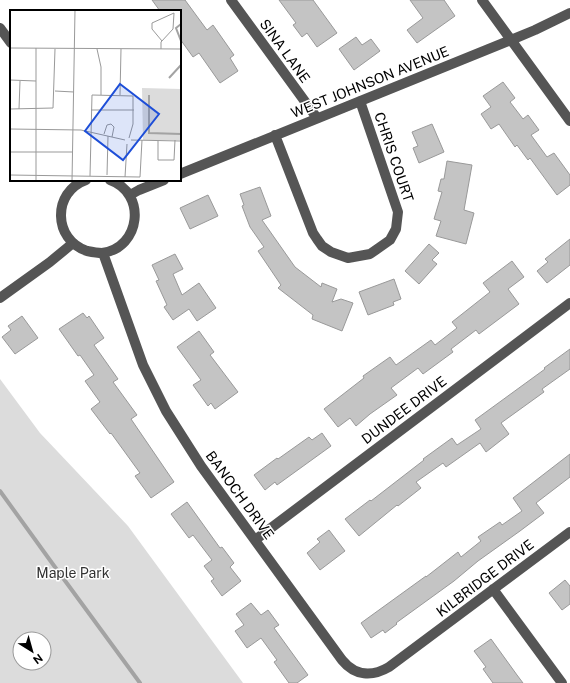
<svg xmlns="http://www.w3.org/2000/svg" width="570" height="683" viewBox="0 0 570 683" font-family="'Public Sans',sans-serif">
<style>
.green{fill:#dcdcdc;fill-rule:evenodd}
.lines{fill:none;stroke-linecap:round;stroke-linejoin:round}
.stream{stroke:#a3a3a3;stroke-width:4}
.building{fill:#c4c4c4;stroke:#999}
.minor{stroke:#555;stroke-width:10}
.labels{text-anchor:middle;dominant-baseline:central;stroke-width:3;stroke-linejoin:round;paint-order:stroke}
.street-label{font-size:14px;fill:#000;stroke:#fff}
.park-label{font-size:14px;fill:#333;stroke:#fff}
.inset-river{fill:none;stroke:#a3a3a3;stroke-width:2}
.inset-road{fill:none;stroke:#999;stroke-width:1}
.view{fill:#1d4ed8;fill-opacity:0.15;stroke:#1d4ed8;stroke-width:2}
.inset-edge{fill:none;stroke:#000;stroke-width:2}
</style>
<rect width="100%" height="100%" fill="#fff"/>
<path class="green" d="M0 379 40 433 128 526 243 683H0ZM20 639H44V663H20Z"/>
<g class="lines">
<path class="stream" d="M0 491 52 563 140 683"/>
</g>
<path class="building" d="M152 0H185L207 30 213 25 234 55 230 58 238 71 220 83 199 53 193 57 180 39V11H160Z
M279 0H313L337 33 317 47 307 33 302 37 293 25 296 23Z
M410 0H444L455 16 417 43 407 30 423 18Z
M356 37 362 45 371 39 380 51 354 70 339 49Z
M503 82 515 98 510 102 523 119 528 115 539 130 531 135 547 157 554 153 570 175V185L557 195 530 158 528 160 517 145 515 147 499 124 491 129 481 114 491 107 483 96Z
M432 124 444 152 419 163 413 148 418 146 412 132Z
M447 161 472 165 464 210 474 213 466 244 436 236 441 221 434 219 442 192 438 191 441 179H444Z
M260 187 271 216 262 220 295 267 321 287 322 283 337 289 332 302 341 299 353 303 342 331 312 319 313 315 278 288 281 285 258 251 264 247 250 227 242 206 244 205 240 194Z
M208 195 218 216 190 229 180 208Z
M570 239V265L547 283 537 271 548 262 545 259Z
M429 244 439 253 432 260 437 264 419 284 405 271Z
M175 254 183 269 173 274 182 295 199 283 216 308 197 321 189 309 173 320 164 307 167 305 156 281 159 280 152 265Z
M512 261 524 277 508 289 519 304 479 334 476 330 451 349 453 352 423 374 418 368 391 388 397 395 370 414 356 426 350 418 338 427 324 409 364 378 363 376 390 357 396 365 431 340 435 345 457 328 452 322 490 292 483 283Z
M394 279 401 299 393 302 394 305 368 315 359 292Z
M83 313 87 318 89 316 104 338 94 345 118 379 113 382 137 415 131 419 174 482 151 498 135 476 140 473 111 433 110 434 91 409 100 402 85 381 94 375 80 355 78 356 59 329Z
M22 316 38 338 15 354 2 337 11 330 8 326Z
M199 331 214 352 210 355 238 392 215 409 211 403 208 406 193 385 201 380 177 347Z
M570 349V369L542 389 544 392 501 423 509 434 486 452 480 443 446 467 443 463 416 482 421 488 398 506 397 505 359 536 345 519 370 500 371 501 424 460 423 459 452 438 457 445 481 429 475 420 545 369 544 368Z
M322 433 331 446 277 485 275 482 265 490 254 475 277 458 278 459 309 437 312 440Z
M570 454V477L536 503 544 513 520 531 478 561 454 581 396 623 397 624 385 633 383 630 371 638 361 623 426 576V577L458 552 461 557 481 541 478 537 500 522 502 525 522 511 513 498Z
M187 502 220 548 222 547 234 563 230 567 241 581 222 596 211 581 214 579 204 566 212 560 193 535 189 538 171 514Z
M329 530 345 551 320 570 307 553 320 542 317 539Z
M565 580 570 586V604L562 610 549 593Z
M251 603 261 615 268 610 279 625 274 628 308 675 297 683H289L274 662 277 660 261 638 247 648 235 631 244 625 236 614Z
M491 639 517 675 523 683H493L483 669 486 667 474 651Z"/>
<g class="lines">
<path class="minor" d="M231 0 317 118
M482 0 570 121
M0 28 11 43
M275 135 313 233 317 239 322 246 331 252 348 258 370 254 390 240 396 229 398 212 360 101
M180 174 511 40 535 30 570 13
M86 180C52 192 53 240 87 251 92 252 97 253 102 253 141 248 147 193 110 180
M130 195 139 190 164 180
M103 253 143 365 166 411 201 466 342 660C355 676 372 677 389 667L570 532
M0 298 50 262 73 243
M255 540 570 303
M493 589 562 683"/>
</g>
<g class="labels">
<g class="street-label">
<text transform="translate(285 51) rotate(54)">SINA LANE</text>
<text transform="translate(370 82) rotate(-22)">WEST JOHNSON AVENUE</text>
<text transform="translate(394 157) rotate(71)">CHRIS COURT</text>
<text transform="translate(404 410) rotate(-37)">DUNDEE DRIVE</text>
<text transform="translate(240 495) rotate(54)">BANOCH DRIVE</text>
<text transform="translate(485 578) rotate(-37)">KILBRIDGE DRIVE</text>
</g>
<g class="park-label">
<text x="73" y="573">Maple Park</text>
</g>
</g>
<g transform="translate(10 10)">
<rect width="171" height="171" fill="#fff"/>
<path d="M132 78 171 79V130H133Z" fill="#dcdcdc"/>
<path class="inset-river" d="M171 14 166 18 171 31M159 68 171 55M139 85V123L171 124"/>
<path class="inset-road" d="M0 38 171 39M87 39 91 57V85M151 39V32L163 19 164 3 142 13V19L152 31M0 70 26 71M45 81 64 82M110 85 111 39M0 99 43 98 45 39M9 99 10 71M81 100H124M0 119 71 120 115 130M94 124 97 115 101 114 104 117 102 127M121 130 171 131M148 130V150H164L165 130M0 142H62M0 165 130 167 132 130M97 165 98 126M80 166 82 85 123 86V114L119 128M115 167 117 134M26 171V38M62 171 65 0"/>
<path class="view" d="M110 74 149 104 113 150 75 121Z"/>
<rect width="171" height="171" class="inset-edge"/>
</g>
<g transform="translate(32 651) rotate(143)"><circle r="19" fill="#ffffff" stroke="#999999"/>
<path d="M0-3L7 15L0 10L-7 15Z" fill="#000000"/>
<text y="-6" font-size="11" font-weight="bold" text-anchor="middle" fill="#000000">N</text>
</g>
</svg>
